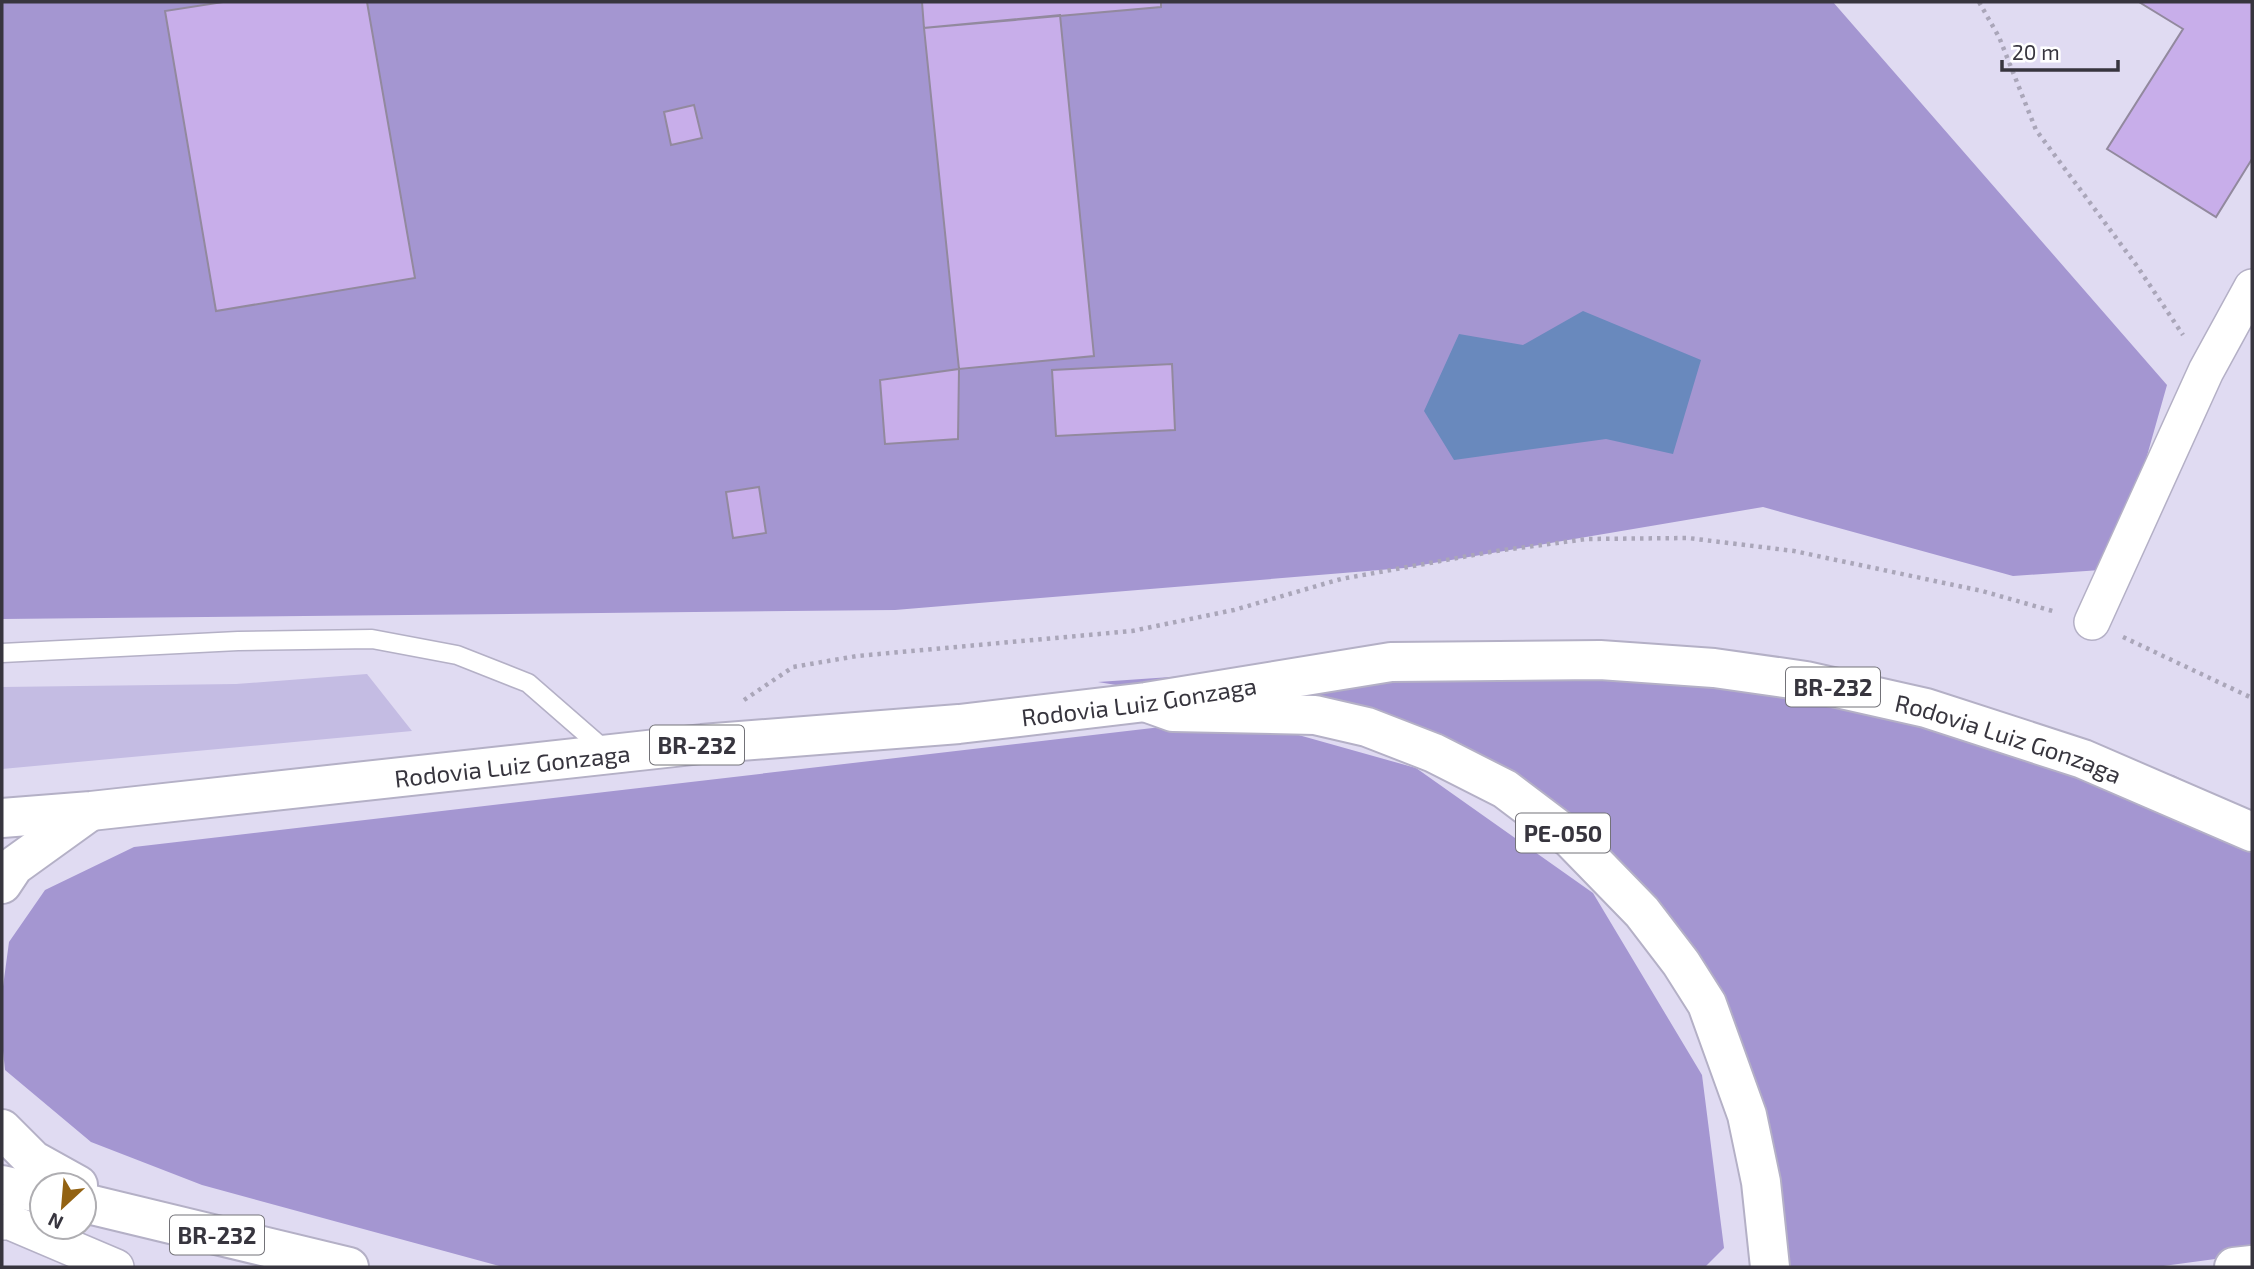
<svg xmlns="http://www.w3.org/2000/svg" width="2254" height="1269" viewBox="0 0 2254 1269" font-family="'Exo 2',sans-serif">
<style>
.green{fill:#c4bce3}
.forest{fill:#a496d1}
.water{fill:#6989bd}
.building{fill:#c8aeea;stroke:#92899e;stroke-width:2}
.lines{fill:none;stroke-linecap:round;stroke-linejoin:round}
.service-casing{stroke:#b4b0c6;stroke-width:21}
.minor-casing{stroke:#b4b0c6;stroke-width:38}
.primary-casing{stroke:#b4b0c6;stroke-width:42}
.trunk-casing{stroke:#b4b0c6;stroke-width:42}
.path{stroke:#aaa6b9;stroke-width:4.5;stroke-dasharray:3.5 5;stroke-linecap:butt}
.service{stroke:#fff;stroke-width:18}
.minor{stroke:#fff;stroke-width:35}
.primary{stroke:#fff;stroke-width:38}
.trunk{stroke:#fff;stroke-width:38}
.labels{text-anchor:middle;dominant-baseline:central;stroke-width:7;stroke-linejoin:round;paint-order:stroke}
.shield{fill:#fff;stroke:#737278;stroke-width:2}
.shield-label{font-size:23px;font-weight:bold;fill:#37353e}
.street-label{font-size:24px;fill:#37353e;stroke:#fff}
</style>
<rect width="100%" height="100%" fill="#e0dbf2"/>
<path class="green" d="M367 674 412 731 2 769V687L236 684Z"/>
<path class="forest" d="M2 2H1833L2167 385 2115 569 2013 576 1763 507 1404 568 895 610 2 619Z
M1391 662 1694 663 2083 759 2173 775 2252 814V1254L2156 1267H1789L1727 1060 1571 839 1367 727 1098 682Z
M1238 718 1416 768 1593 893 1702 1075 1724 1248 1705 1267H503L202 1185 91 1142 5 1070 2 1041V994L9 942 45 890 134 847Z"/>
<path class="water" d="M1583 311 1701 360 1673 454 1606 439 1454 460 1424 411 1459 334 1523 345Z"/>
<path class="building" d="M223 2H367L415 278 216 311 165 11Z
M922 2H1161V7L924 28Z
M2139 2H2252V159L2216 217 2107 149 2183 29Z
M1060 15 1094 356 959 369 924 28Z
M694 105 702 138 671 145 664 112Z
M1172 364 1175 430 1056 436 1052 370Z
M959 369 958 439 885 444 880 380Z
M759 487 766 533 733 538 726 492Z"/>
<g class="lines">
<g class="service-casing">
<path id="service" d="M2 653 238 641 372 639 457 655 528 683 606 751"/>
</g>
<g class="minor-casing">
<path id="minor" d="M2092 622 2206 371 2252 287
M2 1222H10L116 1267"/>
</g>
<g class="primary-casing">
<path id="primary" d="M1148 703 1173 712 1315 715 1367 727 1434 753 1505 789 1571 839 1642 912 1681 963 1707 1004 1747 1115 1761 1182 1770 1267"/>
</g>
<g class="trunk-casing">
<g id="trunk">
<path id="s1" d="M2 818 91 811 702 744 959 724 1146 702 1391 662 1600 660 1714 668 1806 681 1926 708 2083 759 2252 832"/>
<path d="M2 884 14 866 89 812"/>
<path d="M2 1129 33 1160 78 1185"/>
<path d="M2 1185 42 1194"/>
<path d="M84 1203 349 1267"/>
<path d="M2234 1267 2252 1265"/>
</g>
</g>
<path class="path" d="M1979 2 1999 37 2036 130 2137 266 2183 335
M2123 637 2252 698
M744 700 793 667 857 656 1132 631 1234 610 1341 579 1496 551 1587 539 1688 538 1794 551 1982 591 2056 612"/>
<use href="#service" class="service"/>
<use href="#minor" class="minor"/>
<use href="#primary" class="primary"/>
<use href="#trunk" class="trunk"/>
</g>
<g class="labels">
<g class="shield">
<rect x="1786" y="667.5" width="94" height="39" rx="5"/>
<rect x="650" y="725.5" width="94" height="39" rx="5"/>
<rect x="1516" y="813.5" width="94" height="39" rx="5"/>
<rect x="170" y="1215.5" width="94" height="39" rx="5"/>
</g>
<g class="shield-label">
<text x="1833" y="687">BR-232</text>
<text x="697" y="745">BR-232</text>
<text x="1563" y="833">PE-050</text>
<text x="217" y="1235">BR-232</text>
</g>
<g class="street-label">
<text stroke="none"><textPath href="#s1" startOffset="1143">Rodovia Luiz Gonzaga</textPath></text>
<text stroke="none"><textPath href="#s1" startOffset="2025">Rodovia Luiz Gonzaga</textPath></text>
<text stroke="none"><textPath href="#s1" startOffset="513">Rodovia Luiz Gonzaga</textPath></text>
</g>
</g>
<rect width="2254" height="1269" fill="none" stroke="#37353e" stroke-width="7"/>
<g transform="translate(63 1206) rotate(206)"><circle r="33" fill="#ffffff" stroke="#afaeb2" stroke-width="2"/>
<path d="M0-5L12 26L0 18L-12 26Z" fill="#936212"/>
<text y="-10" font-size="19" font-weight="bold" text-anchor="middle" fill="#37353e">N</text>
</g>
<path d="M2002 60v10h116v-10" fill="none" stroke="#37353e" stroke-width="3.5"/>
<text x="2012" y="60" font-size="21" fill="#37353e" stroke="#ffffff" stroke-width="5" paint-order="stroke">20 m</text>
</svg>
